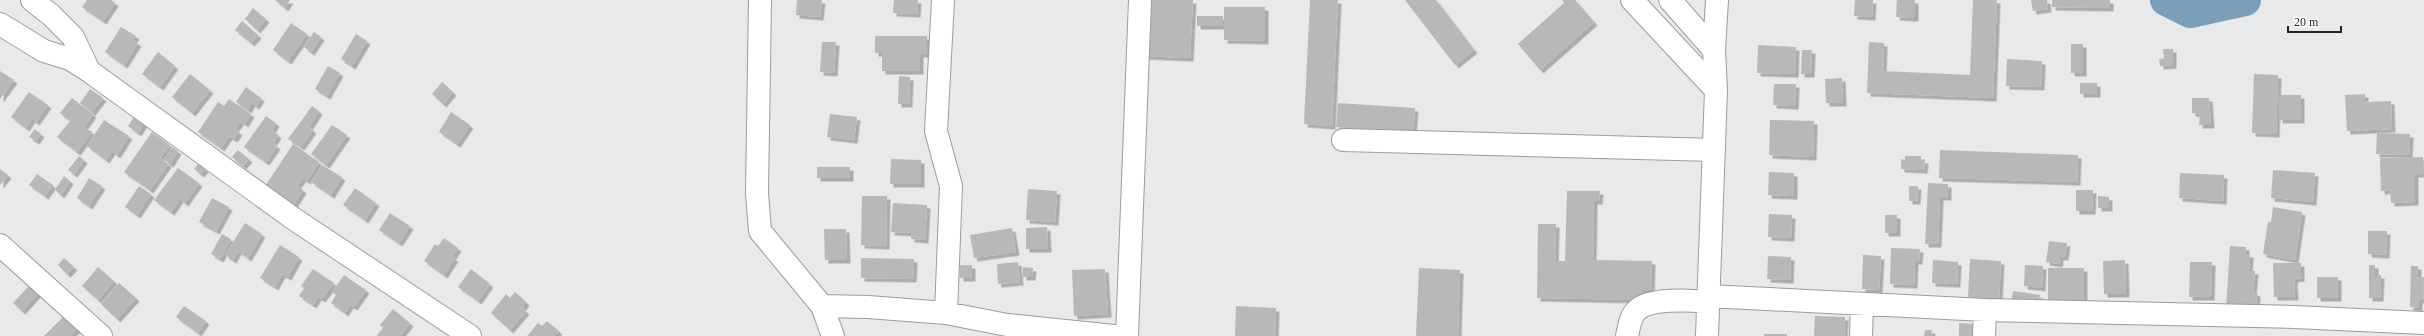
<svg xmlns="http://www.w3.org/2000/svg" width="2424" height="336" viewBox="0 0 2424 336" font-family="Georgia,serif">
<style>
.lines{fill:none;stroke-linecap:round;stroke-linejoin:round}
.river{stroke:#7b9fb9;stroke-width:32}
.building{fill:#b9b8b9;filter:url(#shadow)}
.minor-casing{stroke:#9b9c9e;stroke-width:24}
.minor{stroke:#fff;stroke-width:22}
</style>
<defs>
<filter id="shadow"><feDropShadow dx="3.5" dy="3.5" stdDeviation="0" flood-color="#0004"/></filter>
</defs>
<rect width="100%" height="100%" fill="#e7e9ea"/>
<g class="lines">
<path class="river" d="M2166 0 2190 12 2245 0"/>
</g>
<path class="building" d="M87 0H111L115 3 103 21 82 7Z
M275 0H290L285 8Z
M797 0H822L820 17 796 15Z
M894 0H918L917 14 893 13Z
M1144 0H1193L1190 58 1141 56Z
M1310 0H1338L1332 126 1304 124Z
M1405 0H1436L1474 50 1455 65Z
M1562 0H1575L1594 22 1540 70 1518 44 1564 3Z
M1855 0H1873L1872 17 1854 16Z
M1897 0H1915V18L1896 17Z
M1973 0H1997L1993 98 1867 93 1869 42 1884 43 1883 71 1970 75Z
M2031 0H2047L2048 9 2033 11Z
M2052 0H2110V8L2052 7Z
M1224 7H1265V41L1224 40Z
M253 8 266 19 257 30 245 19Z
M1197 16H1223V26H1197Z
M242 21 258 35 251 43 235 30Z
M291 23 307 34 288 61 273 50Z
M121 27 136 36 133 40 138 43 124 65 105 52Z
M314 32 321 37 311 52 304 47Z
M356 34 367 41 352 66 341 59Z
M875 36H927V54H920V71H882V53H875Z
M822 42H836L834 73 820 72Z
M2071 44H2083V73H2071Z
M1758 45 1796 47 1795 74 1757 73Z
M2163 49H2173V65L2160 66 2159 59 2164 58Z
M1802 50H1812L1811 74H1801Z
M158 52 175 66 160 87 142 74Z
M2007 59 2042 61 2041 87 2006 86Z
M328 66 340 73 327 96 315 89Z
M0 71 14 80 0 99Z
M190 74 210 90 192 113 172 97Z
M2254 74 2278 75 2276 134 2252 133Z
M899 76 910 77 909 104H898Z
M1842 78 1843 103H1826L1825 79Z
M442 82 453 92 443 104 432 94Z
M2080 83H2097V94H2080Z
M1774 84H1796L1795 106 1773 105Z
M246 87 261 98 256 106 252 103 248 110 236 102Z
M90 89 103 98 92 112 80 103Z
M29 92 48 105 36 122 32 119 26 128 11 117Z
M2365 94V102L2391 101 2392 129 2347 131 2345 95Z
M2279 95H2301V120H2279Z
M72 98 93 114 84 127 92 132 77 152 57 137 70 121 60 113Z
M2192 98H2209L2211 125H2199L2200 114 2192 113Z
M229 99 251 114 245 124 241 121 235 129 239 132 234 139 229 136 221 148 198 132 218 102 224 106Z
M1338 103 1415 108 1413 133 1336 127Z
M312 106 319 111 309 127 313 130 301 147 288 139Z
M451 112 470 125 457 144 439 132Z
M830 114 857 117 854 140 827 137Z
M135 115 145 121 138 133 128 126Z
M266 116 276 123 272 130 278 135 273 143 277 146 266 162 244 147Z
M104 120 129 136 117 155 112 151 106 160 87 146Z
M1770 120 1814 121 1813 157 1769 155Z
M332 125 347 135 326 165 311 154Z
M35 129 41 134 36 141 29 137Z
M152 132 170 145 160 158 168 164 150 190 124 172Z
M2377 133 2410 134 2409 155 2376 154Z
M293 144 319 162 307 181 303 178 297 186 303 190 293 206 264 188Z
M172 147 178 151 170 164 164 160Z
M238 150 249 159 243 166 232 157Z
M1940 150 2078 155 2077 182 1939 178Z
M79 156 84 160 74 174 68 170Z
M1905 156H1921V160H1925L1924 170 1901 169V159L1905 160Z
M2423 157 2424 174H2415V202L2391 203 2390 190 2381 191 2380 158Z
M891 159 921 160V184H890Z
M198 164 205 169 201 174 194 169Z
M322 165 342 177 331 195 311 182Z
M817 167H850V178H817Z
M178 168 199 183 185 203 180 199 171 212 154 200Z
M0 169 8 175 0 185Z
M2273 170 2315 173 2313 202 2271 198Z
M1769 172 1794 173V196L1768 195Z
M2180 173 2224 175 2223 201 2179 198Z
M37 174 53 185 45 196 29 185Z
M64 176 70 181 61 195 55 190Z
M89 178 102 186 89 206 77 198Z
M1928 183 1948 184V197H1940L1938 244H1925Z
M139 186 151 194 137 215 125 207Z
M1909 186H1918L1917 201H1909Z
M355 188 376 203 365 220 343 205Z
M1028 189 1057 191 1055 222 1026 220Z
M2076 190H2093L2092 211H2076Z
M1567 191H1600L1599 201H1594L1593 260 1652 261 1651 290 1643 289V300L1537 298 1538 224H1556L1555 261H1565Z
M862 196H887L886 246 861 245Z
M2098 196 2109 197V208H2098Z
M212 198 229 207 216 231 199 222Z
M893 203 927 205 925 240 911 239V233L891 232Z
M2273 207 2302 212 2295 260 2263 254 2268 222H2271Z
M390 213 410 226 399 243 379 230Z
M1769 214 1792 215 1791 238 1768 237Z
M1885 215H1897V233H1885Z
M245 223 262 234 248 258 238 251 233 260 225 255Z
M1047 227 1048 249H1026V228Z
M1012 228 1016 252 974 258 970 235Z
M824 229H846L847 260H825Z
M2368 231H2387L2386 255 2368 254Z
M222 234 231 239 220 259 211 254Z
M444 238 458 248 452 257 455 258 444 275 424 261 435 244 438 246Z
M2049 241 2067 243 2065 257H2060L2059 264 2046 262Z
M280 245 299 257 288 277 282 274 275 287 260 278Z
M2230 246 2246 247V254H2250L2249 271H2255L2253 292 2257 293 2256 311 2226 309Z
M1891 248 1920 249 1919 261H1915L1914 285 1890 284Z
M1863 255 1881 256 1879 290 1862 289Z
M1768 256 1791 257 1790 280 1767 279Z
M64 258 74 267 67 274 58 265Z
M861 258 914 259 913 279 861 278Z
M1970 259 2001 261 1999 298 1968 297Z
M1933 260 1958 262 1957 284 1932 283Z
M2125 260 2126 294H2104L2103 261Z
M1018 262 1020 282 998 284 997 264Z
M2190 262H2212L2211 297H2189Z
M2273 263H2301V278L2294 279 2295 297H2274Z
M960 265H972V278H960Z
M2025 265 2043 266 2042 288 2024 286Z
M2369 265H2375V275H2381L2380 298H2369Z
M2411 266H2418V277H2424L2423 300H2419V308L2410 307Z
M98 267 114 281 98 300 82 286Z
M1023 267 1033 268 1032 277H1023Z
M1419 268 1460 270 1458 336H1416Z
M2048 268H2084V307H2048Z
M313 269 334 283 322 299 318 297 313 305 299 296 304 288 301 286Z
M471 269 490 284 478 301 458 287Z
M1105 269 1108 314 1074 316 1072 270Z
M344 275 366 290 354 307 350 305 345 313 331 303 336 295 332 292Z
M2317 277H2338V298H2317Z
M119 283 136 298 117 319 101 304Z
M30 285 38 293 22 311 13 303Z
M2013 291 2040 295 2038 307 2011 303Z
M515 292 526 302 522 308 526 311 510 330 491 313 506 294 510 298Z
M184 306 206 321 198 333 176 317Z
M1236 306 1276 308 1275 336H1235Z
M393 309 410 323 400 336H378L377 335 383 328 380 325Z
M64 316 77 329 70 336H44Z
M1815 316 1845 317 1844 336H1814Z
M547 321 559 331 554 336H527L538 323 542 326Z
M1959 323 1975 324 1974 336H1959Z
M1925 330H1932L1931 336H1924Z
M1764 334H1787V336H1764Z"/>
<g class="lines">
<g class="minor-casing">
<path id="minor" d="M32 0 51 15 73 37 89 71
M760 0 757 193 760 231 822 306 833 336
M943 0 936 131 951 186 946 313
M1632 0 1716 90
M1670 0 1714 50
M0 24 44 51 70 59 89 71 294 219 470 336
M1343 140 1714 150
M0 245 101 336
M1708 296 1985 310 2294 317 2424 323
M822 306 868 307 946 313 1007 325 1114 336
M1127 336 1140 0
M1627 336C1629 328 1630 316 1637 310 1650 298 1690 300 1707 302
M1707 336 1716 90 1714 50 1717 0
M1861 336 1862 305
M1984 336 1985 310"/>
</g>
<use href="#minor" class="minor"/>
</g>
<path d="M2288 26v6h53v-6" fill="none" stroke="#242425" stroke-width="2"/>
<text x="2294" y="26" font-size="12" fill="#242425" stroke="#ffffff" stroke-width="3" paint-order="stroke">20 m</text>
</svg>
